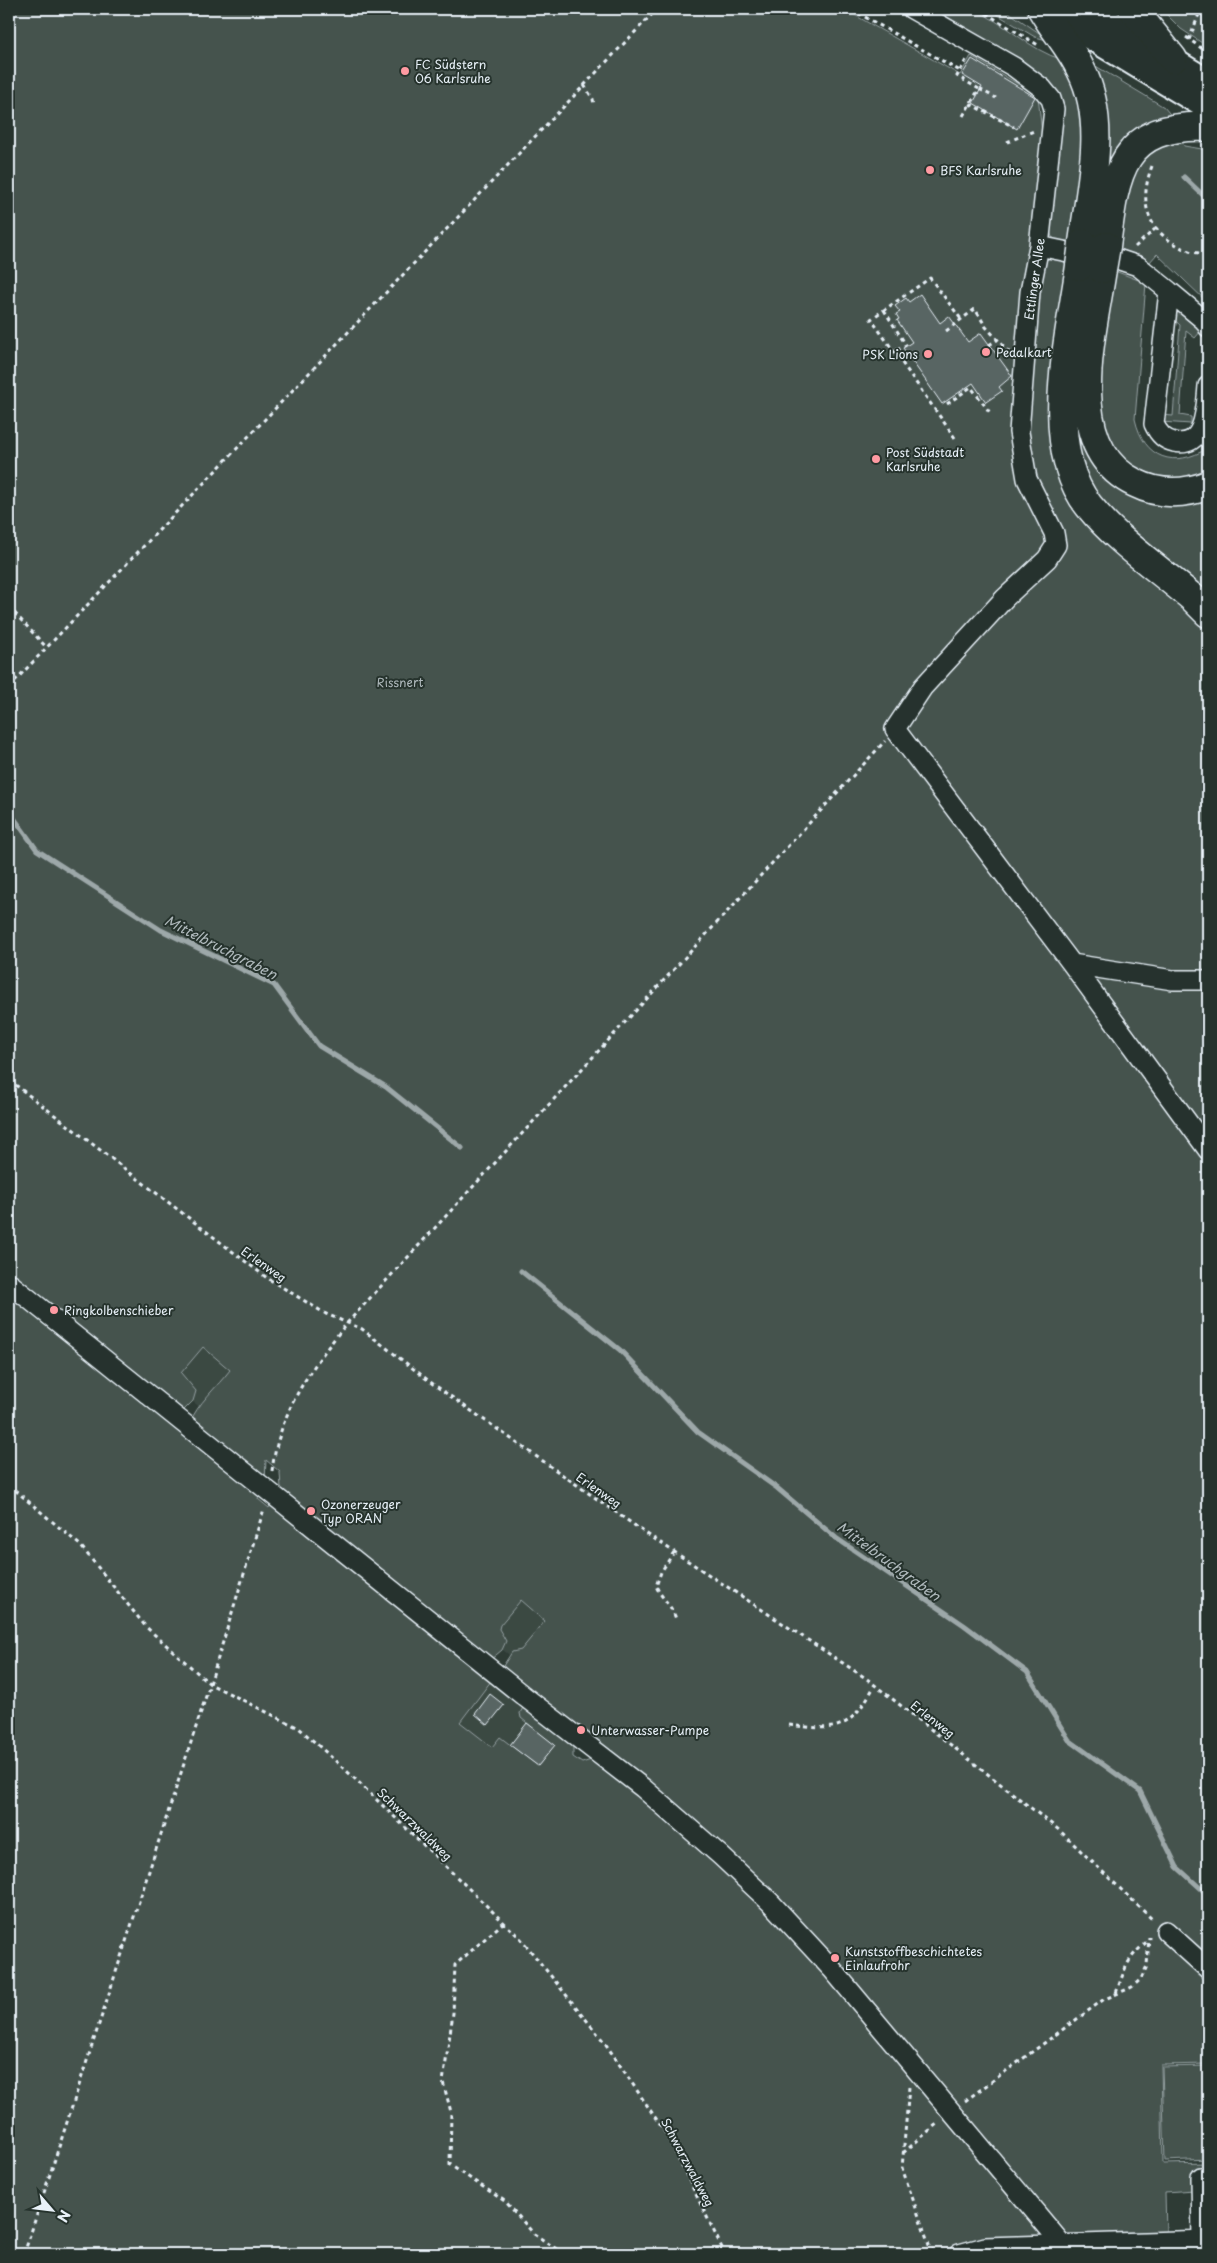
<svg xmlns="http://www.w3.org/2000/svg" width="1217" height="2263" viewBox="0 0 1217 2263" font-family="'Playpen Sans',sans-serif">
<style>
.built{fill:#3b4843}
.green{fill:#45524e;stroke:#96a2a3}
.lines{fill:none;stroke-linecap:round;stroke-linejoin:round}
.stream{stroke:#9da8a9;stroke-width:5}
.building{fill:#596563;stroke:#e8f1f8}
.minor-casing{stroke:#e8f1f8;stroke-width:22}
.major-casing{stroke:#e8f1f8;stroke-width:28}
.highway-casing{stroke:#e8f1f8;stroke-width:31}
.path{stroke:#e8f1f8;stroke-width:3;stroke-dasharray:4 4;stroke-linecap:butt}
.minor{stroke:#26332d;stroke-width:19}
.major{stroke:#26332d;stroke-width:24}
.highway{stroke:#26332d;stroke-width:28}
.highway-bridge-casing{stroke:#e8f1f8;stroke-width:31;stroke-linecap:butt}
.highway-bridge{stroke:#26332d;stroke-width:28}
.poi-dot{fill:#ff9aa2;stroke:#26332d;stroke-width:2}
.labels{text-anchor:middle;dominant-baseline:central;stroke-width:4;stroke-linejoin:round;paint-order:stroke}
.poi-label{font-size:12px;fill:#e8f1f8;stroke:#26332d;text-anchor:start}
.street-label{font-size:12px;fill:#e8f1f8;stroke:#26332d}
.park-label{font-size:12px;fill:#afb9bc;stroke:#26332d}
.water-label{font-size:14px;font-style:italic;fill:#b0babd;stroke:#26332d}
</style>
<rect width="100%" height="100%" fill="#2e3b35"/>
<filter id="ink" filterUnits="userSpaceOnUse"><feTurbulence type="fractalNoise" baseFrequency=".02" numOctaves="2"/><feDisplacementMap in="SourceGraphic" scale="10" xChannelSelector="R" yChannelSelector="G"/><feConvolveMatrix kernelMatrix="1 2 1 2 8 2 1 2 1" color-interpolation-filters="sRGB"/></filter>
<g filter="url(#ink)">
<path class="built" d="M203 1319 256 1360 211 1416 159 1375Z
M519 1572 572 1613 527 1669 475 1628Z
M491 1681 571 1744 539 1785 459 1722Z"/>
<path class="green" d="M9 9H844L960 75 971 56 1038 96 1042 133 1044 263 1048 259 1060 257 1066 264 1061 300 1054 445 1208 628V2064L1161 2065 1163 2164 1208 2163V2189L1165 2192 1166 2234 983 2254H9V1287L261 1491 258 1499 269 1508 272 1499 491 1681 460 1722 492 1747 500 1737 538 1766 554 1745 521 1718 520 1713 524 1706 573 1744V1757L582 1763 594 1759 600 1761 827 1958 501 1669 512 1652 521 1650 545 1621 521 1600 500 1625 499 1629 506 1641 502 1650 490 1660 286 1498 281 1488 280 1472 266 1460 265 1482 190 1423C196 1405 218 1386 230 1370L203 1347 181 1373 196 1391 193 1401 180 1414 9 1278Z
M934 9C945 9 962 6 972 9 1005 22 1029 50 1063 60L1087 121 1070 241 1061 243 1052 237 1047 223 1044 83 993 44Z
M988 9H1004L1051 41 1035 37Z
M1161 9H1208V47L1181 29Z
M1087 64 1094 65 1164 107 1174 119 1109 182Z
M1179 134 1184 146 1208 150V303L1157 254 1149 263 1119 248V210L1141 156Z
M1115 271 1146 283 1135 419C1144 459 1174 469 1208 448V478L1152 483 1105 442 1097 372Z
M1177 311 1201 331 1195 338 1186 331 1180 415 1191 417V424L1161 422 1162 415 1173 416 1180 325 1171 317Z
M1069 401 1094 456 1208 494V599L1126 532 1080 475Z
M1208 2066V2159L1165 2161 1162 2067Z"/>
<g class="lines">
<path class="stream" d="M1184 177 1208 200
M9 811 37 850 161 930 274 985 319 1046 386 1087 462 1148
M521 1271 620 1350 698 1432 777 1488 836 1538 964 1625 1027 1672 1069 1740 1140 1791 1177 1867 1208 1895"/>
</g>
<path class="building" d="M972 59 1035 97 1017 129 973 103 982 87 962 75Z
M920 294 940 323 949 316 968 342 981 333 1012 376 999 387 1002 391 986 402 973 383 942 404 903 348 912 342 897 320 899 319 896 314 900 312 895 306 906 298 909 302Z
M490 1694 504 1705 488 1725 475 1714Z
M527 1723 555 1745 538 1766 510 1745Z"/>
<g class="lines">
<g class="minor-casing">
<path id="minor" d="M912 9 1014 67 1042 88 1051 99 1054 109 1039 246 1030 292 1019 432 1027 479 1054 533 1056 545 1047 559 1005 598 923 687 895 729 1072 964 1208 1150
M1039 246 1068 252
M1117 259 1138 266 1169 291
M1208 327 1205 321 1169 291 1154 424C1158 433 1164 440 1174 442 1206 449 1206 407 1208 386
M1072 964 1173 980H1208
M9 1283 525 1697 643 1788 721 1856 770 1902 832 1969 1062 2244
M1166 1931 1208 1969
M1201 2177 1202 2240
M959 2254 985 2247 1208 2240"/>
</g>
<g class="major-casing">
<path id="major" d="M1044 9 1208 108
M1089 9 1208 82"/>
</g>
<g class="highway-casing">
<path id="highway" d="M1042 9C1054 30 1071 48 1081 70 1108 122 1090 188 1083 243
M1133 9 1173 59
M1106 246C1115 174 1120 123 1208 127
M1080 266C1070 337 1041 446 1089 506 1118 542 1159 569 1194 599L1208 613
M1102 269C1093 333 1060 447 1135 483 1159 495 1183 495 1208 485"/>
</g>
<path class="path" d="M851 9 960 71
M979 9 1038 45
M1186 37 1208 53
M1189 40 1201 9
M966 60 957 76 979 89
M584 85 593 99 594 105
M970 104 1014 127
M963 116 979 89 996 98
M1007 142 1034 131
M1152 166C1140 198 1144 226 1175 244 1186 251 1195 254 1208 253
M1135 247 1155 229
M884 310 906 345 894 352
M946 331 975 309 986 327 1009 352
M989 345 997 340
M899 358 906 353
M947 404 971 387 991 414
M955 438 871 319 930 278 961 319
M9 607 47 648
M9 687 657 9
M9 1080 267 1278 326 1314 362 1329 433 1384 644 1532 867 1679 1059 1830 1154 1921
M272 1471C279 1412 311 1367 348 1322L885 741
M9 1485 80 1545 146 1627 210 1684 299 1728 351 1775 521 1939 605 2043 667 2135 725 2254
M674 1552 661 1572 656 1586C663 1601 670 1602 676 1619
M789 1725C839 1731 849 1731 875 1685
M504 1922 455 1965 453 2013 443 2082 451 2112 450 2165 506 2202 534 2234 564 2254
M1116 1993C1126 1967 1126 1959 1149 1940
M909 2087 902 2168 930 2248 936 2254
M965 2101 1103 2000 1132 1987 1141 1979 1147 1966 1149 1937
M903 2153 938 2123
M24 2254 210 1684 264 1509
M926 2254 930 2248"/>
<use href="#minor" class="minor"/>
<use href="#major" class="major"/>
<use href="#highway" class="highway"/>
<g class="highway-bridge-casing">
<path id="highway-bridge" d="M1080 266 1083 243
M1102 269 1106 246"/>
</g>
<use href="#highway-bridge" class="highway-bridge"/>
</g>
</g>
<g class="poi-dot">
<circle cx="405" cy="71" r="5"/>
<circle cx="930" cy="170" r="5"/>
<circle cx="986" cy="352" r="5"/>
<circle cx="928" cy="354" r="5"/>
<circle cx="876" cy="459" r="5"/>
<circle cx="54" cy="1310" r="5"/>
<circle cx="311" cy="1511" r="5"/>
<circle cx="581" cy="1730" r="5"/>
<circle cx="835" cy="1958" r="5"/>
</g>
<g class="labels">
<g class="poi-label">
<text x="415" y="64">FC Südstern<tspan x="415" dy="14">06 Karlsruhe</tspan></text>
<text x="940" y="170">BFS Karlsruhe</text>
<text x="996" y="352">Pedalkart</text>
<text x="918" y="354" text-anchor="end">PSK Lions</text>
<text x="886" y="452">Post Südstadt<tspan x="886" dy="14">Karlsruhe</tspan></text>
<text x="64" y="1310">Ringkolbenschieber</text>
<text x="321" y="1504">Ozonerzeuger<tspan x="321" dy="14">Typ ORAN</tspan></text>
<text x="591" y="1730">Unterwasser-Pumpe</text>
<text x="845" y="1951">Kunststoffbeschichtetes<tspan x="845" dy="14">Einlaufrohr</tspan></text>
</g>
<g class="street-label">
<text transform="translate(1034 279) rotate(-82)">Ettlinger Allee</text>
<text transform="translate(264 1264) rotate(35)">Erlenweg</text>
<text transform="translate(599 1490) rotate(35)">Erlenweg</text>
<text transform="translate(933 1719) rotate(38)">Erlenweg</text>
<text transform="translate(415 1824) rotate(44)">Schwarzwaldweg</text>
<text transform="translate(688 2162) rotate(62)">Schwarzwaldweg</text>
</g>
<g class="park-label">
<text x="400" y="682">Rissnert</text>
</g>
<g class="water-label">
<text transform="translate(221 947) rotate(27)">Mittelbruchgraben</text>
<text transform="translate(889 1561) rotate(36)">Mittelbruchgraben</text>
</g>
</g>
<rect width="1217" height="2263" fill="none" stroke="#26332d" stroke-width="30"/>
<rect x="15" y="15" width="1187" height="2233" fill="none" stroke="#e8f1f8" stroke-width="2" filter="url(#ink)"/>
<g transform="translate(52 2210) rotate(118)" stroke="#26332d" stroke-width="4" paint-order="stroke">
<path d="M0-4L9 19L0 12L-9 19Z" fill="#e8f1f8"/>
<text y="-8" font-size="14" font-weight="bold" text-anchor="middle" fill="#e8f1f8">N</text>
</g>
</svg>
